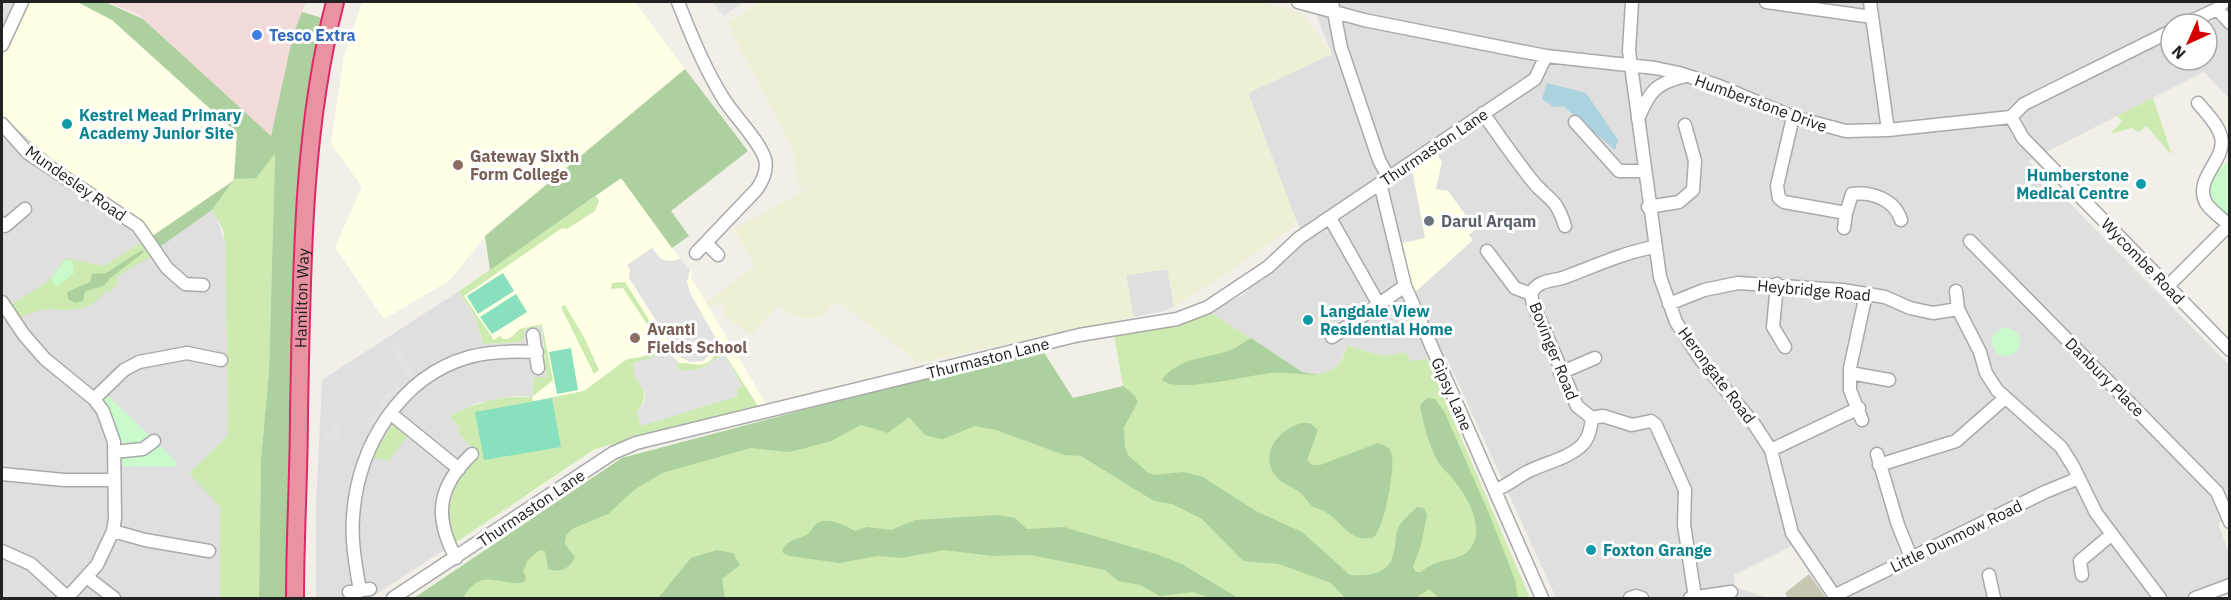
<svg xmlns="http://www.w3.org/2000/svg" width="2231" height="600" viewBox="0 0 2231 600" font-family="'IBM Plex Sans',sans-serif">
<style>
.residential{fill:#e0dfdf;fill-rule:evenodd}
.commercial{fill:#f2dad9}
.education{fill:#ffffe5}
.construction{fill:#c7c7b4}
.farmland{fill:#eef0d5}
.grass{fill:#cdebb0}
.forest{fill:#add19e}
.park{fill:#c8facc}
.pitch{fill:#88e0be}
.parking{fill:#e2e2e2}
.water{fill:#aad3df}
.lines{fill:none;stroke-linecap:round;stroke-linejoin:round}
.minor-casing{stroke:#a9a9a9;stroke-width:15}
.highway-casing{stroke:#dc2a67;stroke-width:20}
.minor{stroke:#fff;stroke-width:12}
.highway{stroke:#e892a2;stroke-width:16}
.shop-dot{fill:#3f7fe0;stroke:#fff;stroke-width:2}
.culture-dot{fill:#0f9aa8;stroke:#fff;stroke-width:2}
.education-dot{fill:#8d6e63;stroke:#fff;stroke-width:2}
.worship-dot{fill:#6b7280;stroke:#fff;stroke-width:2}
.labels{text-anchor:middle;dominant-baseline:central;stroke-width:6;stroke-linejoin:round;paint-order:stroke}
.shop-label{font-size:16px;font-weight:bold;fill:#366cbe;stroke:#fff;text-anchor:start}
.street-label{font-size:16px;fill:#222;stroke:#fff}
.culture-label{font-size:16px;font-weight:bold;fill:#0d838f;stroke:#fff;text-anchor:start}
.education-label{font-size:16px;font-weight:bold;fill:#785e54;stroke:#fff;text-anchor:start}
.worship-label{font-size:16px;font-weight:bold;fill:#5b616d;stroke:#fff;text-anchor:start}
</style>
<rect width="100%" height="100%" fill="#f2efe9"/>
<path class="residential" d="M2 2H23L2 47Z
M1311 2H2229V99L2204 72 2028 161 2229 365V517L2218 523 2229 554V580L2190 598H1842L1804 540 1734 575 1735 587 1767 598H1556L1446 356 1411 361 1405 352 1384 356 1347 346 1338 366 1331 372 1318 375 1302 372 1210 312 1241 296 1309 238 1297 223 1248 93 1332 54ZM2171 24H2207V60H2171Z
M2 115 138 226 157 249 212 210 215 213 225 243 228 436 190 473 220 507V598H2Z
M1168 269 1174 306 1165 311 1133 317 1126 275Z
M459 291 476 319 484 344 520 342 524 339V330L542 325 546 378 532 397 516 396 457 431 479 456 453 488 455 543 370 598H316V505L322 380Z"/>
<path class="commercial" d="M107 2H306L293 35 271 137 139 15Z"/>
<path class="education" d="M23 2H77L112 20 237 134 233 181 148 239 38 147 2 116V44Z
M362 2H635L685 69 490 231 450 280 384 319 335 247 362 187 331 143 344 56Z
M1436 152 1442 162 1436 189 1448 191 1476 229 1469 235 1473 240 1413 294 1398 244 1425 238 1412 169Z
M622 178 680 259 691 271 692 279 766 404 595 449 525 497 470 465 479 456 457 431 460 429 450 416 478 403 516 396 532 397 534 377H546L542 326 524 330V339L520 342 483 344 476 319 459 291Z"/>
<path class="construction" d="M1809 574 1826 598H1788L1785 593Z"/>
<path class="farmland" d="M761 2H1263L1303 14 1332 54 1248 93 1297 223 1229 272 1174 306 1167 269 1126 275 1133 317 922 362 914 363 912 357 841 304H832L822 316 806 319 790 314 778 305 751 336 724 315 725 307 720 302 711 308 707 302 755 266 734 229 822 181 799 190 792 147 727 23Z"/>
<path class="grass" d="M2153 98 2172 155 2146 126 2139 132 2132 128 2110 134 2122 121 2117 116Z
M275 153 269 372 261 459 259 598H220V507L189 473 228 435 225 243 223 229 212 210 234 179 256 177Z
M596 196 599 201 595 211 567 229 562 228 464 296 494 340 500 336 503 339H509L520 329 542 324 553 380 532 397 533 401 584 391 627 359 642 357 660 348 653 336 657 333 672 354 670 356 668 352 635 377C647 387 647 400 637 412L742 386 724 354 701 369 678 372 676 364C693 359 705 376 718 349L723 351 758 406 595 449 455 543C440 508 453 481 479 456L457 431 460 429 450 416C476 402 502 395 532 397L534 377H546L542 326 524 330V339L520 342 483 344 476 319 459 291Z
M145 240 157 253 117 277V284L110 292H104C81 326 53 297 20 318L11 305 47 282 66 258 104 266Z
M625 282 654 328 652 332 623 288 611 289 612 283Z
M565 305 585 339 599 370 594 374 561 307Z
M1210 312 1302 372C1326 377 1340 371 1347 346L1384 356 1405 352 1411 361 1427 359 1530 598H414L622 458 932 376 1043 351 1071 399 1123 386 1114 335Z
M391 426H395L408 436 388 461 373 457Z"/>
<path class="forest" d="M77 2H105L143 19 271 136 293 35 302 12 326 19 306 200 295 598H259L261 459 269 372 275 154 256 178 234 179 237 133 112 20Z
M685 69 748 151 671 211 689 236 672 248 621 178 490 270 485 236Z
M233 181 212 210 157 249 148 239Z
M142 250 144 252 109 279C103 290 94 287 85 292L83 301 75 303 68 299 67 292 90 282 92 274 106 273Z
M1251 338 1302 372 1318 375C1303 375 1287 372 1271 373 1250 375 1176 394 1162 380 1177 357 1208 359 1230 350 1237 348 1244 342 1251 338Z
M1043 351 1073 398 1123 386 1135 396 1138 402 1124 427 1125 447 1128 455 1147 472 1154 475 1183 472 1203 477 1256 511 1302 532 1350 575C1369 576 1390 575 1394 551 1396 544 1395 535 1398 528 1402 520 1411 513 1417 507L1424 508 1427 515 1421 545 1413 567 1416 572H1421C1439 556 1457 563 1469 550 1486 532 1469 499 1456 483 1451 475 1443 470 1438 462 1429 445 1423 424 1420 405L1427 398 1435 399 1444 411 1490 516 1515 580 1518 598H1439L1429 589 1416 598H1345L1331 583 1279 564 1243 561 1202 519 1172 504 1154 501 1081 456 1064 455 996 430 975 426 943 439 936 438 925 435 909 417 888 433 861 425 831 441 798 450 788 452 751 448 662 473 634 490 608 514 572 529 566 536 565 544 575 557C569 569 561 573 548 569L545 551 539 550 528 560 523 572 526 576 525 581 521 583C493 584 481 568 463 598H414L622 458 932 376Z
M1303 423H1310L1318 430 1307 460 1312 465H1320L1378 443C1382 445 1387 445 1390 450 1398 462 1384 527 1374 537 1351 544 1343 523 1327 513 1322 509 1316 509 1311 505 1306 500 1303 494 1298 491 1290 485 1281 484 1275 475 1259 453 1280 427 1303 423Z
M997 515 1015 518 1027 529 1064 527 1159 555 1182 564 1238 598H1210L1193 592 1160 596 1140 585 1118 581 1105 570 1031 555 993 556 943 550 902 558 877 556 840 563 789 556 782 552C785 541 794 540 804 536 810 534 811 530 814 526 824 514 845 525 855 531L867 527 891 530 915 520Z
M717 550 733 553 740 565 722 579 725 598H658L691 558Z"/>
<path class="park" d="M2229 161V222C2202 194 2197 188 2229 161Z
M66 260H72L74 273 55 287 51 277Z
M1992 342a14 14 0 1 1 28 0a14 14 0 1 1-28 0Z
M107 395 176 461 177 467 119 466 103 403V399Z"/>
<path class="pitch" d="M503 273 514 291 478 314 467 296Z
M516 294 527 312 492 334 480 317Z
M571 348 578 390 557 394 549 352Z
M552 398 561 447 484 460 475 412Z"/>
<path class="parking" d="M713 2H744L724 16Z
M652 248 661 259 670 261 680 259 690 270 687 281 690 293 715 337 713 351 703 361 691 362 679 357 629 278 630 270 627 265Z
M396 343 415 375 410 379 389 346Z
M668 352 680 363 676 364 679 371 701 369 724 354 742 386 736 390 738 396 641 426 637 412 644 402 645 392 635 377 633 363Z
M397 385 402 390 390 400 372 429 366 426 384 396Z
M332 426 339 427 338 441 324 440V432H331Z"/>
<path class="water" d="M1547 83 1586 93 1618 140 1615 150 1563 106 1554 107 1542 99Z"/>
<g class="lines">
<g class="minor-casing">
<path id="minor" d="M678 2C691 35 704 67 723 98 734 116 759 140 765 159 768 170 763 180 757 189L696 253
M1298 2 1364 20 1546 56 1655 68 1679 73 1719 86 1793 117 1846 131 1888 130 2011 117 2024 104 2171 31
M1332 2 1341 48 1379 160 1388 177
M1632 2 1629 51 1660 277 1676 322 1701 360 1754 424 1771 450 1792 533 1836 598
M1766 2 1872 17
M1870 2 1888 130
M2217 9 2230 23
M2185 24 2217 9 2224 2
M2 45 22 2
M2198 103C2206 113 2218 124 2221 137 2227 160 2193 178 2206 203 2211 211 2223 219 2230 226
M1483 113C1498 135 1514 157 1530 178 1547 201 1555 194 1565 226
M1793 117 1777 186 1779 198 1784 202 1846 213 1852 194C1872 191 1895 200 1901 220
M2011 117 2023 138 2230 350
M1638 119C1650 90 1656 83 1686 76
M1575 122 1619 171H1644
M2 124 28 153 138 226 167 268 185 284 203 285
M1380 183 1405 286 1542 598
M1648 207 1679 202 1693 190 1695 161 1685 125
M1330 218 1378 303
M2 223 5 226 25 209
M1844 228 1846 213
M1970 241 2217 492 2230 522
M706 243 718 255
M1487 251 1515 288 1531 294C1538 278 1555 282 1568 276 1597 265 1623 253 1654 247
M1777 284 1773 327 1785 347
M2168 286 2229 225
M1956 291 1958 309 1980 352 1986 373 1997 390 2061 447 2073 466 2096 513 2160 598
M2 302 24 335 45 359 94 399 103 411 114 442 115 518 113 531 97 565 67 598
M1669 304 1704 290 1738 283 1842 290 1885 297 1910 308 1933 313 1958 309
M533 335 538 368
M1332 337 1405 286
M1560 373 1595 358
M1850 373 1889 380
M94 399 124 370 139 362 187 353 221 360
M390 413 459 469
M1592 418 1603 416 1632 425 1651 421 1656 425 1685 490 1684 525 1695 597
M1862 420 1850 390V368L1866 294
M1771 450 1859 408
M114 452 143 449 154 441
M1877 454 1898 525 1911 557
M1879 465 1956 441 2005 398
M2 474 64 480H114
M1496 490C1508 485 1517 477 1529 471 1545 463 1570 458 1583 444 1589 438 1591 427 1592 418L1577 406 1533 304 1531 294
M113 531 145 540 209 551
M2 551 31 564 68 598
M456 558C433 516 438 486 472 454
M1989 575 1994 598
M2082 575 2080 561 2112 534
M88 578 114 598
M360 591C356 567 351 542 353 518 357 448 399 377 469 357 491 351 514 351 537 352
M349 592 370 589
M1834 596 2045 492 2079 478
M393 598 613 453 636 443 1079 335 1177 319 1208 307 1268 267 1299 238 1535 79 1546 56
M1630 598 1636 596 1642 598
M1690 598 1731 592
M2195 598 2230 585"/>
</g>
<g class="highway-casing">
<g id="highway">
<path id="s1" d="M295 598C295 536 299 474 299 412 302 275 301 135 335 2"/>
</g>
</g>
<use href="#minor" class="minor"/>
<use href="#highway" class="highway"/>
</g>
<circle class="shop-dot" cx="257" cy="35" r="6"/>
<g class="culture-dot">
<circle cx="67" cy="124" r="6"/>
<circle cx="2141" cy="184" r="6"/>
<circle cx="1308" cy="320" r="6"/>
<circle cx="1591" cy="550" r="6"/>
</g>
<g class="education-dot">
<circle cx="458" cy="165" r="6"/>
<circle cx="635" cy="338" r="6"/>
</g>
<circle class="worship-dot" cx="1429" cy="221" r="6"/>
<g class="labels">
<g class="shop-label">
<text x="269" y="35">Tesco Extra</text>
</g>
<g class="street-label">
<text transform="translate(1761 103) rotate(20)">Humberstone Drive</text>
<text transform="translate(1434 147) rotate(-34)">Thurmaston Lane</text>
<text transform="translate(76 183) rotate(35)">Mundesley Road</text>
<text transform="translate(2143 261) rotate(46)">Wycombe Road</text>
<text transform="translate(1814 290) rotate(5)">Heybridge Road</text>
<text stroke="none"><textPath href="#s1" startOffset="300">Hamilton Way</textPath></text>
<text transform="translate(1554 351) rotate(68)">Bovinger Road</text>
<text transform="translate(988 358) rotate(-14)">Thurmaston Lane</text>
<text transform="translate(1717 375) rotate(53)">Herongate Road</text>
<text transform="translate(2105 377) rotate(45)">Danbury Place</text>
<text transform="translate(1452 394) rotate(66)">Gipsy Lane</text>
<text transform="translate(531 508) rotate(-34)">Thurmaston Lane</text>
<text transform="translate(1956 536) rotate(-26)">Little Dunmow Road</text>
</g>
<g class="culture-label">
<text x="79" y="115">Kestrel Mead Primary<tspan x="79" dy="18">Academy Junior Site</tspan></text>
<text x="2129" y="175" text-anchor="end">Humberstone<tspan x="2129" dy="18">Medical Centre</tspan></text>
<text x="1320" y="311">Langdale View<tspan x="1320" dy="18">Residential Home</tspan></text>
<text x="1603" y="550">Foxton Grange</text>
</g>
<g class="education-label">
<text x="470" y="156">Gateway Sixth<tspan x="470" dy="18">Form College</tspan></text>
<text x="647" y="329">Avanti<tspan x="647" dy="18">Fields School</tspan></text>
</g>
<g class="worship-label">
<text x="1441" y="221">Darul Arqam</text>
</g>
</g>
<rect width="2231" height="600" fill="none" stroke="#222222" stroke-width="6"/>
<g transform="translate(2189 42) rotate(225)"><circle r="28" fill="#ffffff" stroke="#a7a7a7" stroke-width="1.5"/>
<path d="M0-4.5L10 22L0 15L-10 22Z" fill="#d40000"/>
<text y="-9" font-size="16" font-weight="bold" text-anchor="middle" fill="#222222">N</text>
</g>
</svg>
